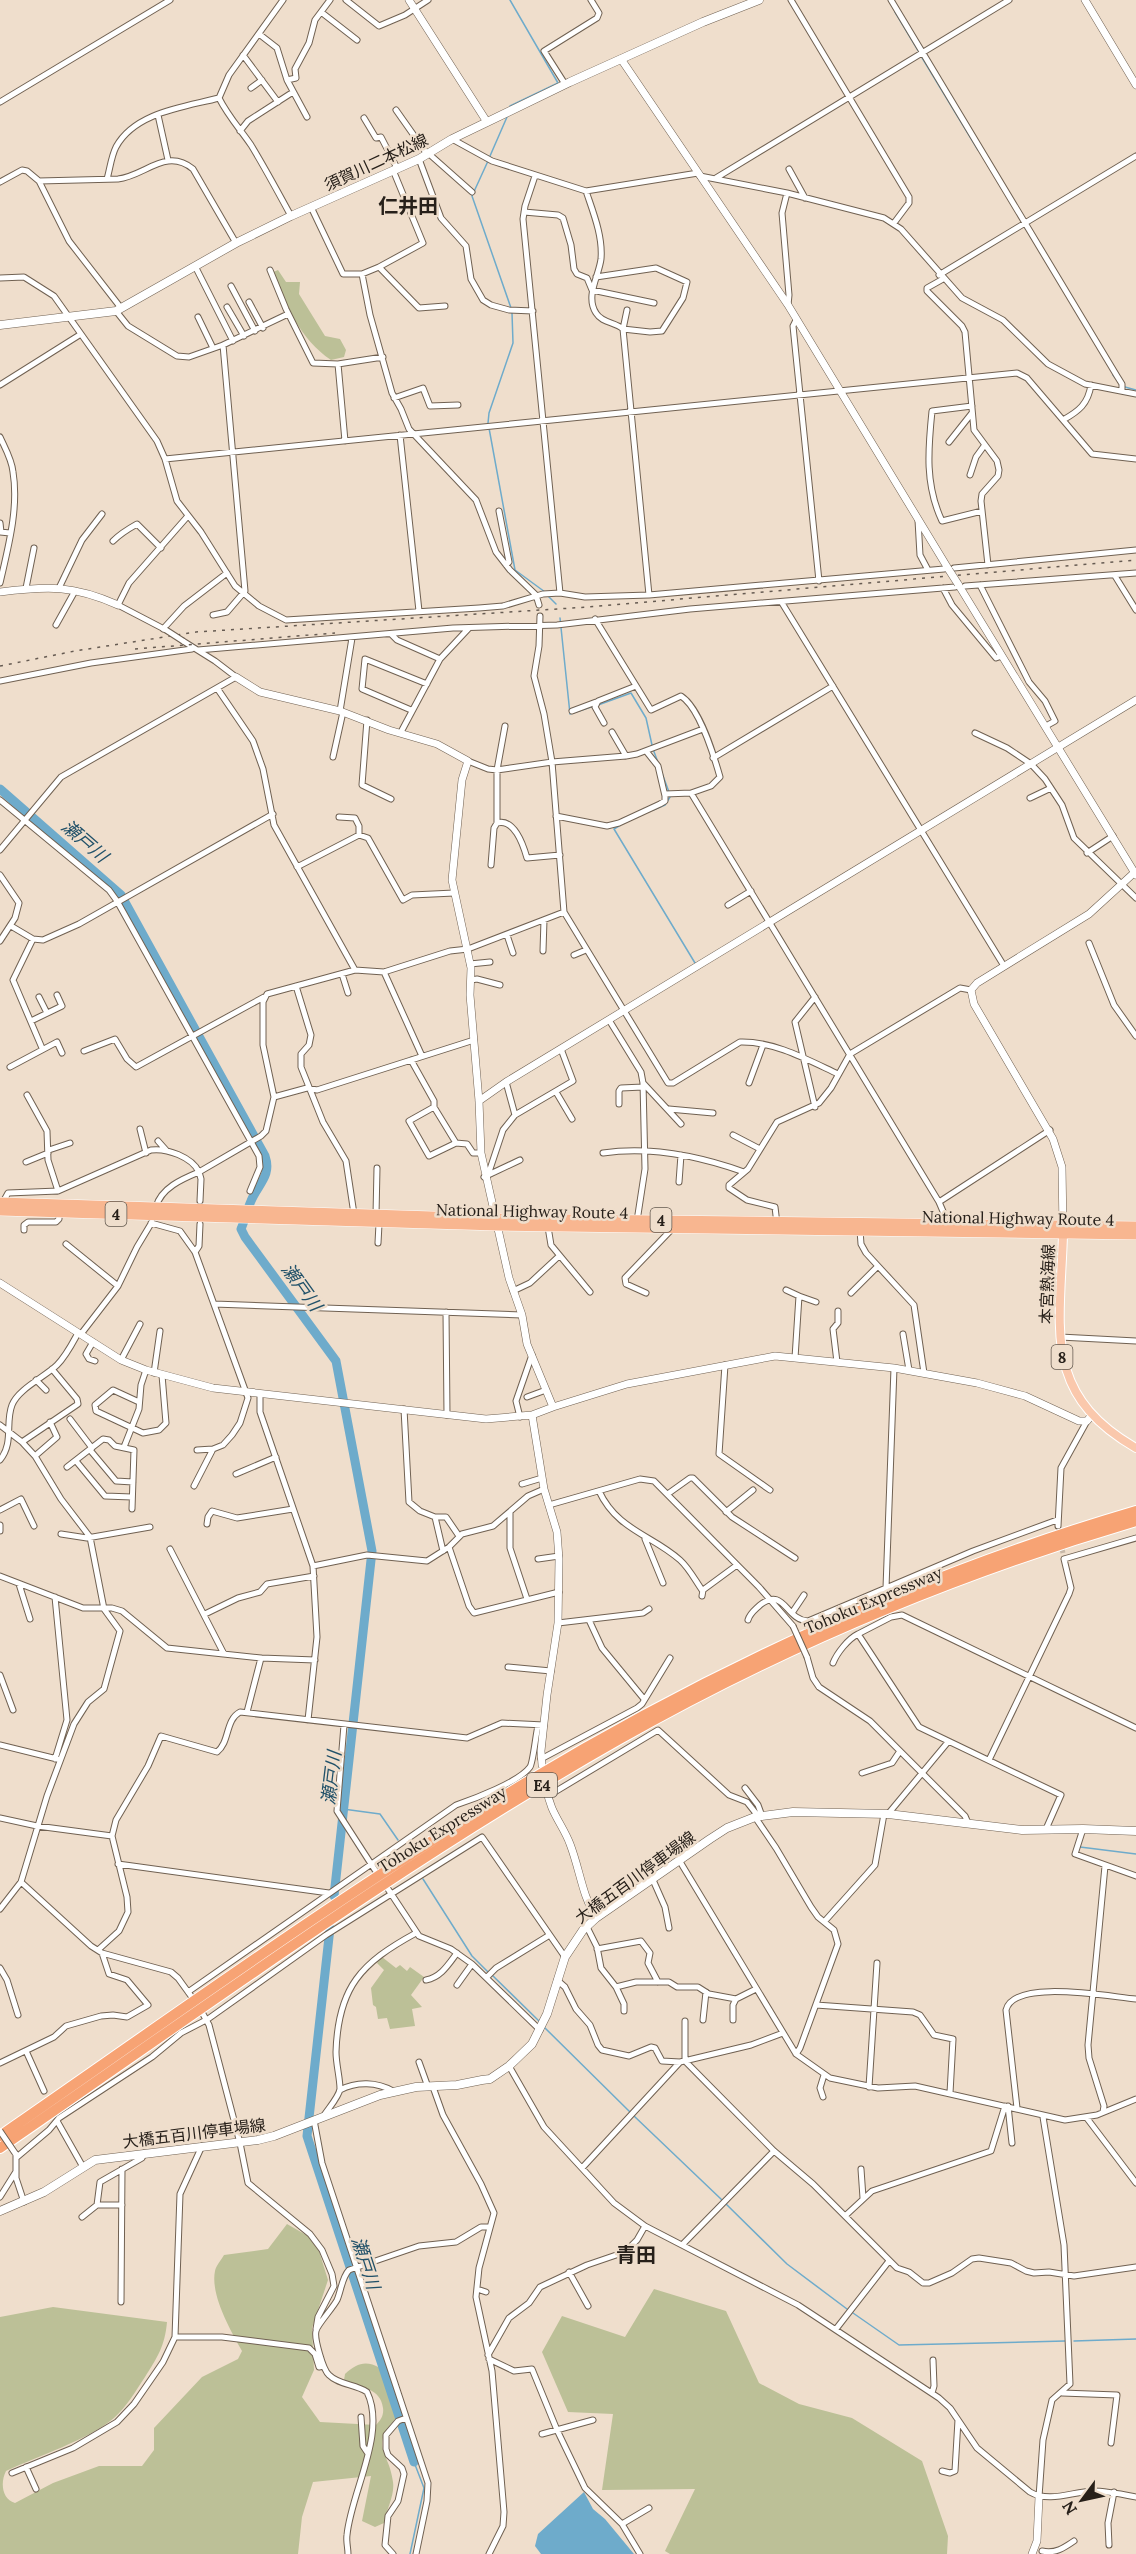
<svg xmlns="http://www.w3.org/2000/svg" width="1136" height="2554" viewBox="0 0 1136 2554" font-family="Lora,'Noto Sans JP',serif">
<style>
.green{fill:#bcc097}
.water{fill:#6eabcb}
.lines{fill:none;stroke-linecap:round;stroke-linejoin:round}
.stream{stroke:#6eabcb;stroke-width:1.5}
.river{stroke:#6eabcb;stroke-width:9}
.minor-tunnel{stroke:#c7b8a8;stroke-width:5;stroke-dasharray:5 2.5;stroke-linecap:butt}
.minor-casing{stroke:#706152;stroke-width:7}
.tertiary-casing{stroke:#706152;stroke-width:8}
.secondary-casing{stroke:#706152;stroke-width:9}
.primary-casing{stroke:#fff;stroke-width:10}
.trunk-casing{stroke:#fff;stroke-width:10}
.motorway-casing{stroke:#fff;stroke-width:12}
.minor{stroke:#fff;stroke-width:5}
.tertiary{stroke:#fff;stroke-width:7}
.secondary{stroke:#fff;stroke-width:8}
.primary{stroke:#fac8ac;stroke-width:8}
.trunk{stroke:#f8b690;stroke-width:9}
.motorway{stroke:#f7a374;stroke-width:10}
.rail{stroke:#665b52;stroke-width:1.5;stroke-dasharray:3 6;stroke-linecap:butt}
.minor-bridge-casing{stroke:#706152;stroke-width:7;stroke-linecap:butt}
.tertiary-bridge-casing{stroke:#706152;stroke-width:8;stroke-linecap:butt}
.minor-bridge{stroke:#fff;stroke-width:5}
.tertiary-bridge{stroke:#fff;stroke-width:7}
.labels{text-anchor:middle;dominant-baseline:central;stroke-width:5;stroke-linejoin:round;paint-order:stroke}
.shield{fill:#efdecc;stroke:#63594f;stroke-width:1.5}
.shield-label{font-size:15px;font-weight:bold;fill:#27201a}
.street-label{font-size:16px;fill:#27201a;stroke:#efdecc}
.water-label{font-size:18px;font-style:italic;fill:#215169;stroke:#efdecc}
.quarter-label{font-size:20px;font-weight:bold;fill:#27201a;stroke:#efdecc}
</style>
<rect width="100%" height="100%" fill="#efdecc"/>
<path class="green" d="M278 270 286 282H300L299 294 325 336 340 339 346 350 344 357 331 360C300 339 287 306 271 273Z
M382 1957 396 1968 400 1965 407 1971 410 1967 424 1977 411 1995 422 2007 412 2009 415 2026 390 2029 387 2018 378 2019 376 2007 373 2005 371 1988 384 1970 377 1963Z
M287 2224 308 2236 319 2251 328 2280 312 2328 314 2370 302 2397 320 2422 376 2425C381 2420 384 2415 383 2408 381 2389 362 2387 346 2382L344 2380 345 2374C357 2363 366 2360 380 2368L396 2418C369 2448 389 2450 393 2482 395 2495 386 2510 384 2523L375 2527 362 2521 371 2476 313 2482 302 2517 298 2554H0V2317L53 2307 167 2322C165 2346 157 2358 145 2377 135 2392 127 2406 114 2418 88 2440 38 2456 6 2471 0 2483 2 2499 15 2503L53 2483 99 2466H142L154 2450V2428L202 2377 238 2359 242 2351C231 2331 210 2295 215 2271 216 2266 221 2260 224 2255L268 2249Z
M654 2289 726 2311 759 2383 799 2404 852 2418 922 2461 948 2536 947 2554H670L665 2551 695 2489 602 2490 613 2414 568 2412 542 2352 562 2316 625 2337Z"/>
<path class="water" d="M584 2492 593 2509 605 2519 634 2554H541L535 2546 538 2534Z"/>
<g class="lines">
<path class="stream" d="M895 12 919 52
M921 56 978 150
M510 106 558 83 510 0
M490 156 507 117
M488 161 472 196 511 308
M1113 375 1121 385
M1125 387 1136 390
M488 423 489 413 513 343 512 313
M489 428 515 570 545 592
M548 596 556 604
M560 618 570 714 594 706
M598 705 631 693 646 718 652 745
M653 749 669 792
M653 810 665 805 670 797
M619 826 614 829 695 963
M343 1809 380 1814 398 1840
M1080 1847 1136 1854
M423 1879 472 1956 488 1972
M492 1975 540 2022
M545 2028 630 2112
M634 2116 722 2200
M725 2203 787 2264 847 2309
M853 2313 899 2345 1065 2341
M1074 2341 1136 2339
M410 2554 424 2488 414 2462"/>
<path class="river" d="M0 789 121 895 265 1156C272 1176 258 1184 251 1201 247 1210 245 1220 241 1229L245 1237 336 1361 372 1551 334 1896
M330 1928 307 2136 414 2462"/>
<path class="minor-tunnel" d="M1058 1526 1064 1559"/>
<g class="minor-casing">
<path id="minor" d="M283 0 229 75 219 98C228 116 240 129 251 145 265 168 278 192 291 216
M346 0 379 26 405 15 428 0
M791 0 909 197V203L894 223
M891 0 1117 376 1122 384V391
M321 12 357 40
M259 34 277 48 287 80 307 117
M243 55 278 102
M287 80 296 78 295 69 309 43 315 20 330 0
M565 84 544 51 597 18 599 13 591 0
M251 88 262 80
M0 102 170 0
M396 110 427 154
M158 115 168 160
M364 118 376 138 381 137 397 168
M240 131 248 121 293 92
M452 139 492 161 586 191 698 173
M428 153 472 192
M419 159 441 218 466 246 471 279 483 300 491 305 509 310 533 311
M789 169 805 198
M535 176 525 206 523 219 560 593
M700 176 787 193 884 218 901 229 962 298 1003 320 1048 364 1085 384 1136 394
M716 178 1009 0
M107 179C110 169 111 157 116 147 135 112 185 107 219 98
M39 181 118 179C145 176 166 147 193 169L236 243
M0 182 22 170 27 171 39 181 69 241 121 308
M586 191C593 212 603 236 601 259 599 276 585 296 596 313 602 323 615 322 623 329L649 595
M787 193 782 213 789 295 788 305
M311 207 343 274H362L370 315 392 393 401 409 409 429 476 500 496 552 510 570 536 595 539 605
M524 212 558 215 563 218 571 245 574 269 577 274 587 278 592 290 654 303
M195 266 233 341
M379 267 423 243 393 170
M270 270 286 309 313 363 338 364
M362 274 379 267 419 308 445 306
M939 275 1136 156
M596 277 656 268 687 282 683 298 662 331 650 332 623 329 627 310
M0 278 24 277 54 296 157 441 165 459 177 501 201 532 235 586 259 606 286 620 479 608 503 606 543 594 560 593 585 597 649 595 944 569
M943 279 927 288V291L962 326 965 332 974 430 997 461 999 470 998 476 982 494 981 501 988 565
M231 286 255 331
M249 302 263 328
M227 307 244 336
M116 311 128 326 177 356 189 357 223 345 245 591 227 612 213 615
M198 317 213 348
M796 320 793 326 819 581
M223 345 288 314
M0 385 81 334
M394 398 423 388 430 406 458 405
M972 406 932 411C928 450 925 485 942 521L982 511
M1063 420C1079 411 1088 404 1091 385
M400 435 419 611
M0 437C5 448 12 460 13 472 19 508 8 548 0 583
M345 441 338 364 383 357
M949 442 972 413
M165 459 1017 373 1027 378 1092 454 1136 459
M970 475 976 457 984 446
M499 511 509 562 506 565
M918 520 920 555 928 570
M0 523 1 532
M0 532 10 533
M113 541C121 533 128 529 137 524L161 548
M954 568 1136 550
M1115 576 1136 610
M980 585 1029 682 1045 701 1055 721 1046 726
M965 586 1136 573
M26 588 34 548
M59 588 82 540 102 514
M943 588 952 605 996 658 1002 656
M782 603 1004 966
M540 616 539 646 534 676 544 714 552 762 564 912 668 1083H673L740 1042C774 1041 808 1060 838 1074
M595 619 651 710 681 696C700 708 714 756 720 777L711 786 691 793 939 1202 948 1223
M56 625 75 591
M163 629 184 606 227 573
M166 630 118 605 129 583 187 517
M391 634 397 640 440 659
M198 650 453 628 557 625 690 609 955 587
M0 681 91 663 192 649
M217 688 253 741 263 769 274 825 355 970
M411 710 362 689 365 659 427 684
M340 711 352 638
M572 711 596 702
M367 720 362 785 391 799
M604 723 595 707 598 701 636 686
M401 732 440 659 469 628
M612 732 626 756
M975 733 1007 748 1031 764 1045 779 1062 805 1074 838 1136 898
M333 757 343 712
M713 758 833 686
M468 761 488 769 497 770 552 762 626 756 637 754 703 729
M665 794 691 793
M1030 798 1051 788
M0 800 109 890 117 901 259 1156 260 1167 250 1191
M556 816 607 826 619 823 660 804 665 801V796L658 766 646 751
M339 817 355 818 359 826V835
M497 823V770L505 726
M0 850 61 777 236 677 215 661 183 641
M1087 853 1113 836
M491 865 494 828 497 823C514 818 523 844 527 858L560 855
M297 867 359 835 368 838 403 900 412 895 454 893
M0 875 19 903 15 918 0 941
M728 905 751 891
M11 926 33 939 43 940 79 924 273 814
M507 935 513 953
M33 939 13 980 42 1048
M1089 943 1114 1005 1136 1036
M543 951 544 920
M574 955 586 950
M470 964 490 962
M384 972 422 1056
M342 974 348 993
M471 980 477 979 500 985
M296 986 311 1035 309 1045 301 1054V1067L323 1122 346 1161 354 1214
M39 997 47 1013
M609 1020 641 1072 643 1083 645 1169 637 1221
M31 1021 62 1006 57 995
M84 1051 115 1039 127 1059 136 1067 264 997
M411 1060 434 1101V1107
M10 1067 57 1042 62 1053
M506 1082 515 1115
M643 1083 681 1124
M749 1083 763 1045
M556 1092 572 1119
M274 1097 307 1088 317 1090 474 1040
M619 1104V1091L621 1088 643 1087
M815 1107 795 1022 815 997
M669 1109 713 1113
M140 1129 146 1153
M733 1135 760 1149
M158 1141 166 1150
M456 1143 434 1107 409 1121 429 1156 456 1143 467 1144 473 1153H481
M49 1150 70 1143
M603 1153C651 1146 699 1156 744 1172
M26 1162 48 1153
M486 1176 520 1160
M484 1177 489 1172 503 1130 515 1115 573 1081 561 1049
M679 1182 681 1155
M58 1191 151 1150C167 1148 192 1157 199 1172 182 1179 161 1188 156 1207
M200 1201 201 1179 199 1172 261 1136 266 1131 274 1097 263 1045V1002L267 994 355 970 384 972 450 951 468 949 564 912
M3 1202 8 1193 58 1191 48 1160 47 1131 27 1095
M939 1202 1050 1130
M376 1215 377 1168
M151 1223 180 1231 195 1252 248 1398 240 1423 232 1435 223 1445 213 1449 194 1486
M777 1224 775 1207 747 1200 729 1188V1185L748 1169 777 1122 819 1103 831 1088 850 1054 960 988 971 990
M548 1227 551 1245 590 1292
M24 1230V1225L28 1222H56L59 1219V1212
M860 1230 861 1244 866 1253 914 1305 924 1373
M378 1243 379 1224
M66 1244 118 1286
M195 1252 199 1246 200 1224
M786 1290 799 1296 795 1358
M513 1291 530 1283 558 1257
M646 1293 626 1284 625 1278 672 1229
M851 1293 877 1267
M799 1296 816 1302
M214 1304 522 1315
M446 1312 447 1415
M81 1334 118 1286 137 1247 152 1222
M903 1334 909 1370
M1060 1337 1136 1341
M93 1342 86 1354 89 1359 95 1361
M121 1360 140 1324
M837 1362 833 1329 838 1323V1311
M725 1365 719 1454 770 1490
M154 1373 160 1331
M36 1380 46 1390
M260 1394V1412L313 1566 317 1637 308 1720
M527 1397 546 1390
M139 1402 113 1390 95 1405 96 1411 143 1433 159 1430 166 1423 162 1375
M404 1409 409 1502 420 1511 435 1517 443 1551
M520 1417 516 1401 532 1355
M70 1419 92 1448
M0 1425 22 1442 35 1456 61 1499 90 1537 104 1609 120 1631 104 1689 88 1702 74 1724 47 1796 21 1882 0 1909
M22 1442 78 1404 77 1399 52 1369
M124 1447 139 1409 141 1385 146 1370
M90 1450 116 1481 133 1482
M197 1450 213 1449
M35 1456 57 1437 50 1422
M0 1460C14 1443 5 1423 12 1405 18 1389 46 1376 57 1365 66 1356 72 1344 78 1333
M76 1461 105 1496 132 1497
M67 1467 103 1439 109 1440 115 1446 134 1450 132 1509
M236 1474 276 1457
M522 1484 542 1478
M599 1491C617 1530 652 1535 680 1560 689 1568 695 1580 702 1590
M669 1493 690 1478H693L732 1517 795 1558
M549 1505 640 1479 654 1481 759 1587 793 1626
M0 1510 21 1499 34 1526
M726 1512 753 1490
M510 1513V1548L527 1599
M435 1517H446L459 1536
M207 1524 208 1517 212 1511 237 1518 293 1509
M0 1525V1531
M1058 1526 1061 1468 1087 1421
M61 1534 87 1538 150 1527
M645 1539 663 1583
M449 1547 469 1606 474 1613 559 1592
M170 1549 224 1654
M538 1559 559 1556
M313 1566 367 1555 427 1561 449 1547 462 1534 493 1526 528 1496 544 1489
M0 1576 83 1608H112L122 1611 167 1648 261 1658 315 1660
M19 1584 30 1619
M886 1588 973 1551 1057 1520
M702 1596 703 1590 737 1565
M55 1597 67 1720 55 1759
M792 1613 804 1595
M205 1614 238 1598 260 1592 267 1584 314 1576
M589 1620 602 1648 644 1699
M748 1620C750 1613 755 1610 760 1605 785 1586 785 1620 808 1621L886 1588 894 1368
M558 1623 643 1613 649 1609
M807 1657 813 1678 819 1687 870 1721 965 1816 968 1823
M833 1663C837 1653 848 1639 858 1634
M508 1667 551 1671
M0 1675 13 1710
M247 1712 261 1658
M344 1725 337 1811 375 1870
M0 1745 57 1759
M541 1759 637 1708 642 1704 670 1658
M989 1760 1069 1594 1071 1588 1064 1559 1136 1538
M862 1773 892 1763 900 1751
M745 1788 758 1805 762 1816
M548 1796 658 1730 729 1795 747 1802 758 1816
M888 1814 948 1742
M755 1817 776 1848 811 1907 818 1917 834 1930 838 1944 800 2048 796 2054
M0 1818 37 1826 112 1836
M1046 1829 1061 1795 919 1727 858 1634 891 1617 902 1615 1136 1728
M1083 1829 1075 1854 1136 1876
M679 1860 796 2054 830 2078 878 2088 915 2086 1065 2120 1097 2115 1136 2099
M118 1864 329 1893
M653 1880 665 1907 669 1928
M21 1882 91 1946 102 1953 171 1972 178 1978 191 1996
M388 1889 419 1936 451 1949 472 1964 540 2030
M824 1922 875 1865 884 1814
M587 1927 597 1947 601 1968 616 1987 636 1982H669L677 1987H698L709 1994 736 1999 756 1989
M597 1949 641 1941 650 1953 648 1963 658 1982
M98 1950 119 1931 128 1912 127 1897 112 1836 116 1820 148 1766 161 1736 217 1752C230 1742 225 1720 240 1712L467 1738 502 1723 544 1725
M0 1968 7 1980 18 2015
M487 1977 496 1968 548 1936
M426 1980C441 1977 448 1965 457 1953
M557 1980 565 1987 576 2009 590 2025 598 2045 602 2050 629 2056 651 2047 655 2048 662 2061 680 2062
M457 1985 472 1964
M616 1987 624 2004V2011
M188 1992 456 1805C474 1799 519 1782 530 1767 533 1763 536 1733 538 1726
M816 2005 913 2012 920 2015 934 2035 953 2039 950 2093
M203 2014 209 2025 240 2143 248 2183 310 2234 322 2250 332 2274 334 2286 318 2317 316 2329
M703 2020 706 1992
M733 2020V2005L736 1999
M685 2021V2061L774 2151 813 2184 897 2268 909 2272 923 2283H929L952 2273 972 2259 979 2258 1011 2263 1026 2271 1034 2273 1049 2272 1074 2276 1136 2267
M26 2051 44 2091
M419 2062 428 2087
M0 2063 54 2037 66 2026 101 2016 113 2015 127 2017 148 2005 127 1980 109 1974 102 1953
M509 2066 544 2127 614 2203 645 2226 798 2305 939 2398 950 2408 977 2448 1030 2492C1049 2503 1072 2492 1092 2491 1107 2491 1121 2494 1136 2497
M433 2087 443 2115 481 2184 494 2213 479 2268 476 2297 492 2371 504 2512 503 2526 489 2554
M869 2087 877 1963
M340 2090C357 2081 377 2082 393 2091
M823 2097 820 2088 824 2075
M1008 2106 1012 2143
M1017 2108 1006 2010C1014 1978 1110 1997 1136 1999
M1103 2112 1104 2106 1089 2058 1088 2045 1105 1866
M323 2117C327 2110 339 2097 340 2089 340 2078 336 2064 336 2052 338 1987 361 1963 416 1933
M1086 2117 1136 2183
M314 2120 322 2163 428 2483 427 2501 416 2554
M57 2121 83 2167
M202 2146 180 2194 175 2337H222L309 2348 315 2354 319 2367 323 2366
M16 2154V2178L24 2202
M17 2157 49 2130 59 2118 152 2057 181 2033 208 2019 326 1935 482 1837 565 1957
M582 2168 680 2062 751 2045 783 2033
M861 2169 863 2198
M0 2197 15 2173
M97 2205H122
M845 2216 872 2191 991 2151 1005 2106
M82 2217 97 2205 100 2182 142 2158 144 2153
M682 2245 774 2151
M569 2272 588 2306
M477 2289 486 2292
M121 2302 122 2169
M836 2329 889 2261
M488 2355 509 2318 529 2303 540 2287 587 2265 625 2252 637 2240 645 2226
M489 2359 514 2371 532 2369 557 2430 585 2488 622 2524 640 2554
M932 2393 934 2386 933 2360
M1062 2393 1117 2395 1111 2443
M361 2417 363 2446 367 2452
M542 2434 593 2420
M26 2467 36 2489
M942 2471 950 2473 955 2471 958 2420
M12 2473 73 2448 117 2422 134 2404 163 2362 175 2337
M1039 2497 1043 2440 1052 2400 1070 2384 1064 2245 1043 2117
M622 2524 649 2508
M1109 2545 1108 2523 1114 2492
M1042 2551C1055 2554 1064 2548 1074 2541
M348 2554C348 2548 346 2541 347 2535 351 2492 387 2433 367 2392 355 2384 339 2385 329 2375 323 2370 314 2338 316 2331 317 2325 333 2308 337 2300 341 2291 342 2277 349 2270L419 2246 456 2242 481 2227H490
M393 2554 385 2545 388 2516 398 2501 404 2474 402 2468 388 2455 386 2449V2435L398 2421 406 2418"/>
</g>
<g class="tertiary-casing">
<path id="tertiary" d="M409 0 487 122
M1085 0 1136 85
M621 59 788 305 949 570
M958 584 1136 875
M0 592C48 586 73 585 118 605
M236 677 260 692 340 711 389 730 437 744 468 761 462 780 452 880 471 968 470 995 479 1101 481 1153 509 1278 522 1315 527 1344 553 1407 532 1415 544 1489 557 1532 559 1559 558 1623 547 1695 541 1751 542 1765
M479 1101 506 1082 1136 700
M1063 1229 1062 1167 1053 1139 974 1004 971 990 977 983 1089 914 1135 872
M0 1283 121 1360 146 1370 213 1388 486 1419 532 1415
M553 1407 627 1384 775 1356 894 1368 977 1383 1025 1396 1079 1421H1087L1091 1416
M547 1789C549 1811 563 1825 570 1844 580 1870 582 1895 596 1918
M1032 2554 1037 2541 1039 2497"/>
</g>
<g class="secondary-casing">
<path id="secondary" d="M0 325 116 311 236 243 291 216 419 159 452 139 570 82 703 22 759 0
M0 2211 44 2192 95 2160 258 2140 274 2136 380 2095 416 2087 457 2085 482 2080 490 2079 509 2066 532 2044 547 2014 565 1957 583 1930 596 1918 710 1839 727 1828 755 1817 793 1812 888 1814 1022 1830 1083 1829 1136 1831"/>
</g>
<g class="primary-casing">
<path id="primary" d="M1063 1235C1060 1329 1042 1394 1136 1448"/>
</g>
<g class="trunk-casing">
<path id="trunk" d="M0 1202 495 1218 1136 1226
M0 1211 497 1226 1136 1235"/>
</g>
<g class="motorway-casing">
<path id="motorway" d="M0 2136C165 2022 328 1904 499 1799 699 1676 911 1577 1136 1511
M0 2148C204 2008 403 1862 618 1740 782 1647 956 1574 1136 1521"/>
</g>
<use href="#minor" class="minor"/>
<use href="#tertiary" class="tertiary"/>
<use href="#secondary" class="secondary"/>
<use href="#primary" class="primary"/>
<use href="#trunk" class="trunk"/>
<use href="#motorway" class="motorway"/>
<path class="rail" d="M135 649 335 633
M0 666 75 651 196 632 588 607 1136 560"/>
<g class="minor-bridge-casing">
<path id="minor-bridge" d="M166 630 183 641
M793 1626 807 1657
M0 2131 15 2153"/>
</g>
<g class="tertiary-bridge-casing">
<path id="tertiary-bridge" d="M949 570 958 584"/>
</g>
<use href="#minor-bridge" class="minor-bridge"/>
<use href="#tertiary-bridge" class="tertiary-bridge"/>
</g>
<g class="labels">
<g class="shield">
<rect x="105.5" y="1202" width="21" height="24" rx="4.5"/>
<rect x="650.5" y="1208" width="21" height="24" rx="4.5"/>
<rect x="1051.5" y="1345" width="21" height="24" rx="4.5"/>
<rect x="527" y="1773" width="30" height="24" rx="4.5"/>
</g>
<g class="shield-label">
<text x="116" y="1214">4</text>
<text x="661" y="1220">4</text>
<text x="1062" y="1357">8</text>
<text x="542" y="1785">E4</text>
</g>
<g class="street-label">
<text transform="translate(376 162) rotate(-25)">須賀川二本松線</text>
<text transform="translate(532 1211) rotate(1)">National Highway Route 4</text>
<text transform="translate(1018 1218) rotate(1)">National Highway Route 4</text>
<text transform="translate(1047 1284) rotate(-88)">本宮熱海線</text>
<text transform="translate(873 1600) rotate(-23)">Tohoku Expressway</text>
<text transform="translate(442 1829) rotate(-32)">Tohoku Expressway</text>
<text transform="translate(635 1877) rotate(-36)">大橋五百川停車場線</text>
<text transform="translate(194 2133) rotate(-7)">大橋五百川停車場線</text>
</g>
<g class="water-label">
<text transform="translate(85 841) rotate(41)">瀬戸川</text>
<text transform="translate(302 1287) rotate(54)">瀬戸川</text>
<text transform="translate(331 1778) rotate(-83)">瀬戸川</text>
<text transform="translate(366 2263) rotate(72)">瀬戸川</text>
</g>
<g class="quarter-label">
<text x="408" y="205">仁井田</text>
<text x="636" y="2254">青田</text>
</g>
</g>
<g transform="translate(1082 2500) rotate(237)" stroke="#efdecc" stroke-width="4.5" paint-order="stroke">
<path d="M0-4.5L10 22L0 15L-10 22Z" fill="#27201a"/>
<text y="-9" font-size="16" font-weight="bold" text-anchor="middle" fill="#27201a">N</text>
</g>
</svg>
